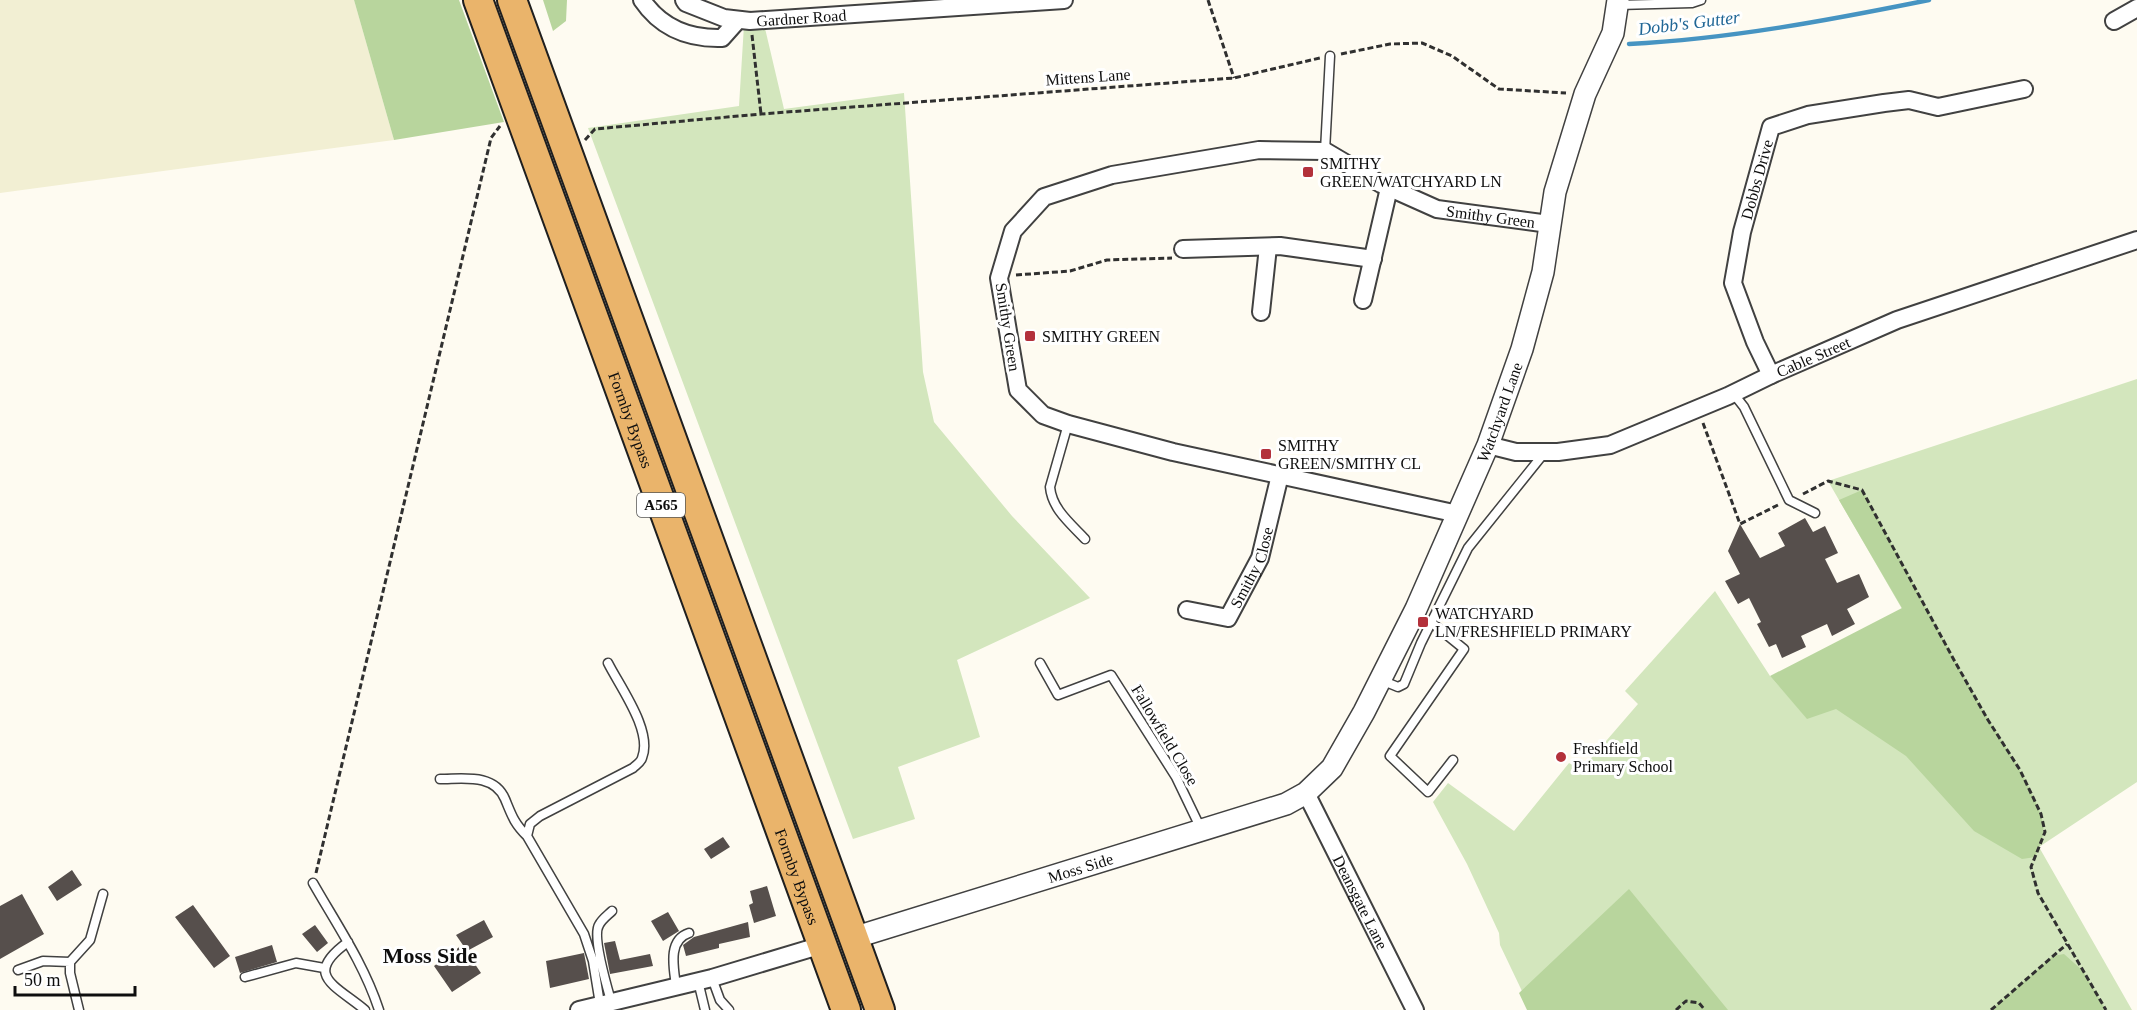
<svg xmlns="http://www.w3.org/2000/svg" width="2137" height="1010" viewBox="0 0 2137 1010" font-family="Georgia,serif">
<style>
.farmland{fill:#f2efd3}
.green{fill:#d3e6bd}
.forest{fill:#b8d59d}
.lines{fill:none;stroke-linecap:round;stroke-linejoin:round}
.stream{stroke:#4694c2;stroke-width:4.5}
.building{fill:#564f4c}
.service-casing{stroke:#414141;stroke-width:11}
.minor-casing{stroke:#414141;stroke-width:20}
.tertiary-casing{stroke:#414141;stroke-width:24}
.trunk-casing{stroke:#1f1f1f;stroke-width:32}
.path{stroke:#303030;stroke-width:3;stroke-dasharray:6 3;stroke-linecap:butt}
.service{stroke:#fff;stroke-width:8}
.minor{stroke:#fff;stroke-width:16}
.tertiary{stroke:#fff;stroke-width:21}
.trunk{stroke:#eab46b;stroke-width:28}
.poi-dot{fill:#b3313b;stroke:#fff;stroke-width:2}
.labels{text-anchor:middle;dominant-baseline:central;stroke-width:6;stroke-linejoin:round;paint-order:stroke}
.shield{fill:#fff;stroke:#565656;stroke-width:1.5}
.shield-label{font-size:15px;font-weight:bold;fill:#0e0e0e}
.street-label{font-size:16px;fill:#0e0e0e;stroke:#fff}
.poi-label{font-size:16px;fill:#0e0e0e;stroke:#fff;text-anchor:start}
.water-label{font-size:18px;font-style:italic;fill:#216796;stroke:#fff}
.district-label{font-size:22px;font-weight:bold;fill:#0e0e0e;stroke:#fff}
</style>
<rect width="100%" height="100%" fill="#fefbf1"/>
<path class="farmland" d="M0 0H354L394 140 0 193Z"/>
<path class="green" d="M764 24 784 109 904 93 923 372 934 422 1012 516 1090 598 957 660 980 737 898 767 915 819 853 839 588 128 739 106 744 25Z
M2137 379V782L2039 847 2132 1010H1531L1500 945 1499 933 1467 864 1433 802 1448 783 1514 831 1569 763 1581 770 1638 704 1625 691 1715 591 1770 676 1807 718 1909 621 1828 481Z"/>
<path class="forest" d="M354 0H459L504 122 394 140Z
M543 0H567L566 21 553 31Z
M1862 490C1901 561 1938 632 1978 702 1999 739 2026 773 2040 813 2047 831 2042 840 2035 857L2022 859 1974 831 1906 756 1836 709 1807 719 1770 676 1902 608 1839 500Z
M1629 889 1728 1010H1527L1519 993Z
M2064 954 2083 971 2106 1010H1991L2053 956Z"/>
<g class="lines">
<path class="stream" d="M1629 44C1729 39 1830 20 1929 0"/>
</g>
<path class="building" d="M1805 518 1813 532 1825 526 1838 553 1825 559 1837 583 1859 574 1869 597 1847 609 1855 624 1832 636 1827 624 1801 636 1806 647 1782 658 1776 644 1769 647 1757 624 1761 622 1749 598 1738 604 1725 581 1740 574 1728 551 1740 524 1760 558 1785 546 1778 533Z
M723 837 730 847 711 859 704 849Z
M72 870 82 885 57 901 48 887Z
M767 886 776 916 754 923 749 905 753 903 750 891Z
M22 894 44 934 0 959V906Z
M193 905 230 956 214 968 175 917Z
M668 912 679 931 663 941 651 921Z
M484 920 493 937 467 951 456 935Z
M748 922 750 937 719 944V948L686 956 683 945 694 937Z
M315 925 328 943 317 952 302 934Z
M615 941 620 960 650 954 653 966 610 974 604 943Z
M272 945 277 962 240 973 235 957Z
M462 945 481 973 452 992 434 966Z
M584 953 589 979 550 988 546 961Z"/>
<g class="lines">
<g class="service-casing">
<path id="service" d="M1618 5 1692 3 1701 0
M1325 151 1330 56
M1733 393 1744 407 1789 500 1815 513
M1068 424 1050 487C1052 509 1070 523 1085 539
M1432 623 1464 649 1390 756 1428 792 1453 760
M1040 663 1058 695 1111 675 1176 777 1201 829
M1381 680 1398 687 1404 684 1421 643 1468 548 1545 452
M440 779C463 779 494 773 505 799 512 816 514 823 527 836
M313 883C337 925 364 964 379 1010
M348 942C302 975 335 985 365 1010
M18 970 43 961 70 962
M245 977 296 963 324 968
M712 978 720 1000 729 1010
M698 981 705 1010
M676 986C674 969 667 940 689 933
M611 1001C607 987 592 936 599 925 602 919 608 915 612 911
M600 1004 593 961 584 934 527 836 530 824 540 816 633 768C636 765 641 762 642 758 653 731 620 687 608 663
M79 1010 70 973V962L90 940 103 894"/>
</g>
<g class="minor-casing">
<g id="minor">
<path d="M642 0C661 28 689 39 722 38L738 20"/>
<path id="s1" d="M684 0 686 3 724 18 750 21 1064 0"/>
<path d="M2114 21 2137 8"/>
<path d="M1183 249 1280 246 1373 259"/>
<path d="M1363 300 1389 188"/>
<path d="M1261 312 1268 247"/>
<path id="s2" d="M1771 375 1755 342 1733 283 1742 232 1771 127 1808 115 1884 103 1909 100 1938 107 2024 89"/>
<path id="s3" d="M1488 445 1516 452H1558L1610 445 1728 396 1771 375 1897 320 2137 240"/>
<path id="s4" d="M1458 514 1173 452 1068 424 1043 415 1018 390 999 278 1013 231 1044 197 1112 175 1259 150 1325 151 1381 184 1437 209 1549 224"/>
<path id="s5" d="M1187 610 1228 618 1260 558 1280 475"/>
<path id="s6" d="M1306 793 1415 1010"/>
<path d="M579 1010 712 978 822 945"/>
</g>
</g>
<g class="tertiary-casing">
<g id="tertiary">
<path id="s7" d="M853 938 1286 804 1306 793 1332 768 1364 712 1416 609 1488 445 1522 349 1543 272 1555 192 1585 94 1613 33 1618 0"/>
</g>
</g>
<g class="trunk-casing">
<g id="trunk">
<path id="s8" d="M478 0 846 1010"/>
<path d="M512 0 880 1010"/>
</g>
</g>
<path class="path" d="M1208 0 1234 78
M752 35 761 114
M1341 54 1390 44 1422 43 1452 56 1499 89 1566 93
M585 140 595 129 761 114 1234 78 1320 58
M1016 275 1070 271 1107 260 1172 258
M1703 423 1740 524 1780 504
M1803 494 1828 481 1862 490 1954 660 1988 720 2020 770 2041 814 2045 832 2031 867 2038 893 2106 1010
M316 873 491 138 500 126
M1676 1010 1686 1001 1699 1003 1705 1010
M1991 1010 2067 944"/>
<use href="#service" class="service"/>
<use href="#minor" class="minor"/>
<use href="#tertiary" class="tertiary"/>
<use href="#trunk" class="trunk"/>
</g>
<g class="poi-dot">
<rect x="1302" y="166" width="12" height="12" rx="3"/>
<rect x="1024" y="330" width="12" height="12" rx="3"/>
<rect x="1260" y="448" width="12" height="12" rx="3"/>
<rect x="1417" y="616" width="12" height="12" rx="3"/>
<circle cx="1561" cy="757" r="6"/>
</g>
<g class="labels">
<rect class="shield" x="637" y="493" width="48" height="24" rx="4.5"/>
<g class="shield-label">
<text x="661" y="505">A565</text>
</g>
<g class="street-label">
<text stroke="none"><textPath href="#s1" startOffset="122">Gardner Road</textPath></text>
<text transform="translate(1088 77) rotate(-4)">Mittens Lane</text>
<text stroke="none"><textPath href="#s2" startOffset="206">Dobbs Drive</textPath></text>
<text stroke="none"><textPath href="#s4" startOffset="1138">Smithy Green</textPath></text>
<text transform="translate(1008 327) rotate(81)">Smithy Green</text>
<text stroke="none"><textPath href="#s3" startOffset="345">Cable Street</textPath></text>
<text stroke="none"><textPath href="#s7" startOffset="906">Watchyard Lane</textPath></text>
<text stroke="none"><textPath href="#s8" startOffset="447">Formby Bypass</textPath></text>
<text stroke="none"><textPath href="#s5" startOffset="98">Smithy Close</textPath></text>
<text transform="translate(1165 735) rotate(59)">Fallowfield Close</text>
<text stroke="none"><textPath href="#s7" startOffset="238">Moss Side</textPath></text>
<text stroke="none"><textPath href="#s8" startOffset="933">Formby Bypass</textPath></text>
<text stroke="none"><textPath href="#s6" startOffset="122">Deansgate Lane</textPath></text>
</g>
<g class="poi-label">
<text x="1320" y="163">SMITHY<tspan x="1320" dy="18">GREEN/WATCHYARD LN</tspan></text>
<text x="1042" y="336">SMITHY GREEN</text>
<text x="1278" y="445">SMITHY<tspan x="1278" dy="18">GREEN/SMITHY CL</tspan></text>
<text x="1435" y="613">WATCHYARD<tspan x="1435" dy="18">LN/FRESHFIELD PRIMARY</tspan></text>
<text x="1573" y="748">Freshfield<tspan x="1573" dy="18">Primary School</tspan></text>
</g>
<g class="water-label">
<text transform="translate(1689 23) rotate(-7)">Dobb's Gutter</text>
</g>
<g class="district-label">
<text x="430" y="955">Moss Side</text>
</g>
</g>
<path d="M15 986v9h120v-9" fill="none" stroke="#0e0e0e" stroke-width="3"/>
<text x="24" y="986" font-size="18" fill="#0e0e0e" stroke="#ffffff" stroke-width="4.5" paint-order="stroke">50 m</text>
</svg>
